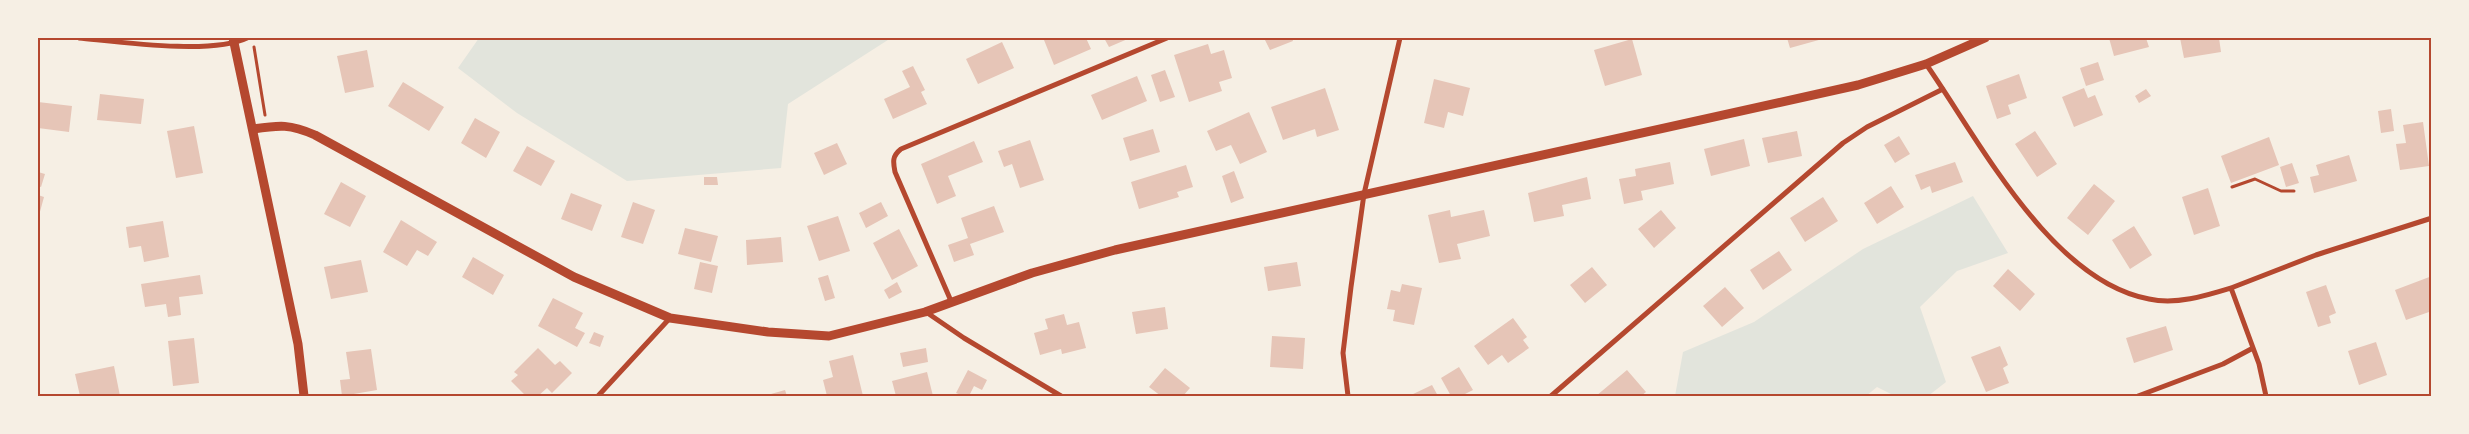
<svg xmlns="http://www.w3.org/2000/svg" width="2469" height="434" viewBox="0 0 2469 434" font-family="Karla,sans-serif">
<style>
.green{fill:#e2e4dc}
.building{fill:#e6c5b7}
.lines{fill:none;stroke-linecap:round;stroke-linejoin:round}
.path{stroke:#b5482f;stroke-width:3}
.minor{stroke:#b5482f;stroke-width:5}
.tertiary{stroke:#b5482f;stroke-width:9}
.neatline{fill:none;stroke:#b5482f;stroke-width:2}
</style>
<rect width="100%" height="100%" fill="#f6efe4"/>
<path class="green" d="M479 38H891L788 104 781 168 627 181 517 113 458 68Z
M1973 196 2008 253 1957 271 1920 307 1946 382 1928 396H1895L1877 387 1866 396H1675L1683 352 1754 322 1863 249Z"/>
<path class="building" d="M1049 38H1086L1091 49 1054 65 1044 40Z
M1104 38H1130L1109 47Z
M1264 38H1292L1293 41 1270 50Z
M1787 38H1826L1790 48Z
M2109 38H2146L2149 47 2114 56Z
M2180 38H2219L2221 52 2184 58Z
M1632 39 1642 75 1605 86 1594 50Z
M1002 42 1014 68 978 84 966 59Z
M1208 44 1211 54 1224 50 1232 78 1219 82 1222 91 1189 102 1174 55Z
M367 50 374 87 345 93 337 56Z
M2098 62 2104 80 2086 86 2080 68Z
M913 66 925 90 921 92 927 104 893 119 884 99 910 87 902 71Z
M1165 70 1175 97 1160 102 1151 75Z
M2019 74 2027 98 2008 105 2011 114 1997 119 1986 86Z
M1137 76 1147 101 1102 120 1091 95Z
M1434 79 1470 88 1463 116 1448 112 1444 128 1424 123Z
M403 82 444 107 429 131 388 106Z
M1325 88 1339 130 1317 137 1315 129 1283 140 1271 107Z
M2084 88 2088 98 2095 95 2103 115 2074 127 2062 97Z
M2146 89 2151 96 2139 103 2135 96Z
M100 94 144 99 141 124 97 120Z
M38 102 72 106 69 132 38 128Z
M2391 109 2394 131 2381 133 2378 111Z
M1249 112 1267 152 1240 164 1231 145 1216 151 1207 131Z
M475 118 500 132 486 158 461 143Z
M2423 122 2429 166 2400 170 2396 144 2406 143 2403 125Z
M194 126 203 173 176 178 167 131Z
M1153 129 1160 152 1130 161 1123 138Z
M1797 131 1802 156 1768 163 1762 138Z
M2035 131 2057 164 2037 177 2015 144Z
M1899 136 1910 154 1895 163 1884 145Z
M2269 137 2279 165 2231 183 2221 156Z
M1744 139 1750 166 1711 176 1704 149Z
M1030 140 1044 180 1020 188 1012 164 1004 167 998 151Z
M974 141 983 162 948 176 956 196 937 204 921 164Z
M837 143 847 164 824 175 814 153Z
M527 146 555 161 541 186 513 171Z
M2349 155 2357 181 2314 193 2310 177 2319 175 2316 165Z
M1670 162 1674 184 1641 191 1643 200 1624 204 1619 179 1636 176 1635 169Z
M1955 162 1963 182 1932 193 1930 186 1921 190 1915 175Z
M2292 163 2299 183 2286 187 2280 167Z
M1186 165 1193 187 1177 192 1179 197 1139 209 1131 182Z
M1234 171 1244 198 1231 203 1222 176Z
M38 172 45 174 41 187 38 186Z
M704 177H717L718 185H704Z
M1587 177 1591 199 1562 205 1564 216 1534 222 1528 193Z
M341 182 366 196 350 227 324 214Z
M2094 184 2115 201 2088 235 2067 218Z
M1891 186 1904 207 1877 224 1864 203Z
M2208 188 2220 226 2194 235 2182 197Z
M571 193 602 205 592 231 561 219Z
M38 195 44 197 38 219Z
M1823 197 1838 221 1805 242 1790 218Z
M633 202 655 210 643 244 621 237Z
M881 202 888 216 866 228 859 213Z
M994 206 1004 232 970 244 974 255 954 262 948 245 968 238 961 218Z
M1450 210 1451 217 1484 210 1490 236 1457 244 1461 259 1439 263 1428 215Z
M1661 210 1676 228 1654 248 1638 229Z
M838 216 850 251 819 261 807 226Z
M401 220 437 242 428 256 417 250 407 266 383 252Z
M163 221 169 257 144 262 141 246 129 248 126 227Z
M2134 226 2152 255 2130 269 2112 240Z
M685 228 718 236 711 262 678 254Z
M899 229 918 266 892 280 873 243Z
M781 237 783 262 747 265 746 240Z
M1779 251 1792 270 1763 290 1750 270Z
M473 257 504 275 493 295 462 277Z
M361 260 368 292 331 299 324 267Z
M700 262 718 266 712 293 694 289Z
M1297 262 1301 286 1268 291 1264 267Z
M1592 267 1607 285 1585 303 1570 285Z
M2008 269 2035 294 2020 311 1993 286Z
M200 275 203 294 179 297 181 315 168 317 166 304 145 307 141 284Z
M828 275 835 298 825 301 818 278Z
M2432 276V311L2406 320 2395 290Z
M897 282 902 292 889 299 884 290Z
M1402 284 1422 288 1414 325 1393 321 1395 310 1387 309 1391 290 1400 292Z
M2326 285 2336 313 2329 316 2331 323 2318 327 2306 292Z
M1725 287 1744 308 1722 327 1703 306Z
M553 298 583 313 575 328 585 333 577 347 538 326Z
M1165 307 1168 329 1136 334 1132 312Z
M1064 314 1067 325 1079 322 1086 348 1062 354 1061 349 1040 355 1034 333 1048 329 1045 319Z
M1513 318 1527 337 1523 340 1529 348 1508 363 1502 355 1488 365 1474 346Z
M2166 326 2173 350 2134 363 2126 338Z
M594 332 604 336 600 347 589 343Z
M1272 336 1305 338 1303 369 1270 367Z
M194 338 199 383 173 386 168 341Z
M2376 342 2387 375 2359 385 2348 351Z
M2000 346 2008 365 2003 368 2009 383 1986 392 1971 357Z
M538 348 555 365 560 361 572 373 552 393 547 388 538 396H526L511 381 518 375 514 372Z
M926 348 928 362 903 367 900 353Z
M371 349 377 390 342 396 340 380 350 379 346 352Z
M853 355 863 396H827L823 380 833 377 829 361Z
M114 366 120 396H80L75 374Z
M1459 367 1473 390 1461 396H1451L1441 378Z
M1165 368 1190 388 1183 396H1161L1149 387Z
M968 370 987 380 982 390 974 386 969 396H964L956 393Z
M1627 370 1646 392 1641 396H1596Z
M927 372 933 396H896L892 381Z
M1432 385 1438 396H1409Z
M785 390 787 396H764Z"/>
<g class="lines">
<path class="path" d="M254 47 265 115
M2232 187 2255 179 2281 191H2294"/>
<path class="minor" d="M79 38C120 42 212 55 247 38
M1926 64C1979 140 2051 281 2149 299 2176 305 2205 296 2231 288L2259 364 2266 396
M2231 288 2316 255 2432 218
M951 301 895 172C893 162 892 156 901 149L1167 38
M926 312 964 338 1061 396
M598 396 670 318
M1348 396 1343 353 1351 287 1364 194 1400 38
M1551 396 1843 143 1867 127 1943 89
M2138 396 2223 364 2253 348"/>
<path class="tertiary" d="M233 38 298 344 304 396
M253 129C280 125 290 124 315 135L574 277 670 318 768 332 829 336 925 312 1032 273 1115 250 1858 85 1926 64 1985 38"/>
</g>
<rect width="2469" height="434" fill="none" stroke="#f6efe4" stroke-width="78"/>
<rect x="39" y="39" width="2391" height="356" class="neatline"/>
</svg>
